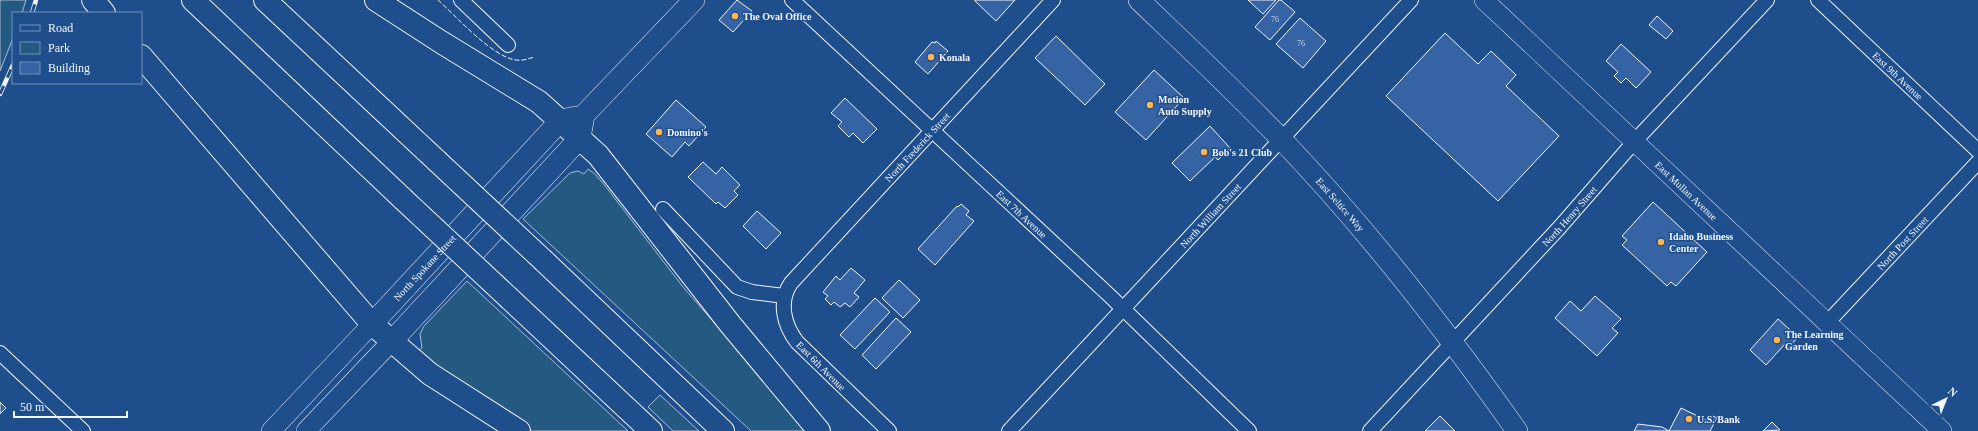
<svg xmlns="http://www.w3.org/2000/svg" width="1978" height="431" viewBox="0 0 1978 431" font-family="Georgia,serif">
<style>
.green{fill:#245a82;stroke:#a8bbd7}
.building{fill:#3563a3;stroke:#f2f6ff}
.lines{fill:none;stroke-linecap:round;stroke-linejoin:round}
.street-casing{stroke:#f2f6ff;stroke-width:16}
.secondary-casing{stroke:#f2f6ff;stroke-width:20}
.primary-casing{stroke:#f2f6ff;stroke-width:22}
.highway-casing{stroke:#f2f6ff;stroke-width:24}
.street{stroke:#1f4e8c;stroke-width:14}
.secondary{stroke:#1f4e8c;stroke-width:19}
.primary{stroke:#1f4e8c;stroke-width:21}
.highway{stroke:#1f4e8c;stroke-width:22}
.rail-casing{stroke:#f2f6ff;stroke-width:4.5}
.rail{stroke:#1f4e8c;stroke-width:3;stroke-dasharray:9;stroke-linecap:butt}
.highway-bridge-casing{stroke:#f2f6ff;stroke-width:24;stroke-linecap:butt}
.highway-bridge{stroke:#1f4e8c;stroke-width:22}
.fence{stroke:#f2f6ff;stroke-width:1;stroke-dasharray:5 2;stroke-linecap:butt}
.poi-dot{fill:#ffb74d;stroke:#1f4e8c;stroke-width:1.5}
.labels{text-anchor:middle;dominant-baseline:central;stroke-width:3;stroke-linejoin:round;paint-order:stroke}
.number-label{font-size:8px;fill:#c3d1e8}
.poi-label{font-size:10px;font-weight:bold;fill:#f2f6ff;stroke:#1f4e8c;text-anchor:start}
.street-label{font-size:10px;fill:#f2f6ff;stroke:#1f4e8c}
</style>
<rect width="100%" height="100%" fill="#1f4e8c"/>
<path class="green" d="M0 0H26L22 13H13V38L0 71Z
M588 169 595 174 606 187 683 287 809 431H751L523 219 570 173 578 171 584 174Z
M467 281 628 431H531L493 406 416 352 422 348 420 334 424 326Z
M660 395 699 431H673L648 407Z"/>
<path class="building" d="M737 0 752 11 733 32 719 20Z
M974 0H1015L996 21Z
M1248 0H1276L1263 14Z
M1279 0H1281L1295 12 1270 40 1255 27Z
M1657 16 1673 31 1666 39 1649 25Z
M1300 18 1326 41 1303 68 1276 44Z
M1445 33 1478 64 1491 51 1516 75 1506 86 1559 136 1498 201 1386 96Z
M1056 36 1105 84 1085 105 1035 58Z
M936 41 948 51 928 74 915 62 932 42 935 43Z
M1621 44 1651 72 1636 88 1626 78 1621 83 1614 76 1618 72 1606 61Z
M1154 70 1184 98 1146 140 1115 112Z
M845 98 877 129 863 143 853 133 849 137 838 126 842 122 831 113Z
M676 100 706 127 689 146 685 142 672 157 646 134Z
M1210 126 1230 148 1218 160 1215 157 1190 181 1172 163Z
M703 162 716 174 722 167 740 185 734 191 738 195 725 208 718 202 716 204 688 177Z
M1653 202 1707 252 1676 286 1671 282 1667 286 1622 245 1627 240 1622 236Z
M961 204 969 211 966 215 974 221 935 265 918 249 957 206 958 207Z
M757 211 781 233 766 249 743 226Z
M851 268 865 280 854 293 859 297 850 307 845 303 840 307 834 302 831 305 825 299 828 296 823 292 836 276 840 280Z
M899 280 920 300 903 318 882 298Z
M1595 296 1621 319 1612 328 1618 333 1597 356 1555 318 1570 301 1581 311Z
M875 298 890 312 855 349 840 335Z
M896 318 911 332 876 369 862 355Z
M1778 319 1798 337 1789 347 1785 344 1766 365 1750 350Z
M0 402 6 408 0 414Z
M1681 408 1706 420 1713 416 1717 418 1710 431H1669Z
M1440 416 1455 431H1425Z
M1772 422 1780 430 1763 431Z
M1638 424 1662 427 1669 431H1634Z"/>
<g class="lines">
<g class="street-casing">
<g id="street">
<path d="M461 0 508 45"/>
<path id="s1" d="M792 0 1110 296 1249 431"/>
<path id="s2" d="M1818 0 1978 151"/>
<path d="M663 209 737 287 752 292 784 296"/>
<path id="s3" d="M1827 323 1978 162"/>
<path d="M0 353 83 431"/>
<path id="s4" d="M889 431 797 342C784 325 778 302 791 283L1053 0"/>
<path id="s5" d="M1009 431 1411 0"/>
<path id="s6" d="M1370 431 1559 228 1634 142 1767 0"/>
</g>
</g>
<g class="secondary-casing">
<g id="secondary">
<path id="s7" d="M1484 0 1942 431"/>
<path d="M271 431 372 324"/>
<path d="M306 431 391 342"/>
</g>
</g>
<g class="primary-casing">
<g id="primary">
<path id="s8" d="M1139 0C1187 46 1236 92 1282 140 1368 230 1445 329 1517 431"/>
<path id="s9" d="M372 324 561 120 576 117"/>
<path d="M391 342 580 138 584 115 694 0"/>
</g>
</g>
<g class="highway-casing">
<path id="highway" d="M93 0 104 13
M193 0 403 199
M265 0 437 161
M376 0 441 42 539 102 598 155 730 324 819 431
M141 56 372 324 430 374 519 431
M544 261 723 431
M510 299 651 431"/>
</g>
<use href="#street" class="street"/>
<use href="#secondary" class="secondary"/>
<use href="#primary" class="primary"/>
<use href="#highway" class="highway"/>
<g class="rail-casing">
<path id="rail" d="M32 13 36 0
M0 94 13 65"/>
</g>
<use href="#rail" class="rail"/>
<g class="highway-bridge-casing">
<path id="highway-bridge" d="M437 161 544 261
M403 199 510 299"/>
</g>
<use href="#highway-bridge" class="highway-bridge"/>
<path class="fence" d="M438 0C456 16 492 57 516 60 522 61 528 59 534 57"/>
</g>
<g class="poi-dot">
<circle cx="735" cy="16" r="4"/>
<circle cx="931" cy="57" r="4"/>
<circle cx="1150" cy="105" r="4"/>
<circle cx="659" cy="132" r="4"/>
<circle cx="1204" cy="152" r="4"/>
<circle cx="1661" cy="242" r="4"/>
<circle cx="1777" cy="340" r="4"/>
<circle cx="1689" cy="419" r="4"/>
</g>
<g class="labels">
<g class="number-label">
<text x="1275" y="19">76</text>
<text x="1301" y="43">76</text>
</g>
<g class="poi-label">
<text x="743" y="16">The Oval Office</text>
<text x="939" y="57">Konala</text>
<text x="1158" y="99">Motion<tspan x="1158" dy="12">Auto Supply</tspan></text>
<text x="667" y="132">Domino's</text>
<text x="1212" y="152">Bob's 21 Club</text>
<text x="1669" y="236">Idaho Business<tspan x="1669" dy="12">Center</tspan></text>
<text x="1785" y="334">The Learning<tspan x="1785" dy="12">Garden</tspan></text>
<text x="1697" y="419">U.S. Bank</text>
</g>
<g class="street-label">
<text stroke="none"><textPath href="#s2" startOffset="110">East 9th Avenue</textPath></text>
<text stroke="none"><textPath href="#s4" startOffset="377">North Frederick Street</textPath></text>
<text stroke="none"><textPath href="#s7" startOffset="278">East Mullan Avenue</textPath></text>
<text stroke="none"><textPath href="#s8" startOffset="287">East Seltice Way</textPath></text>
<text stroke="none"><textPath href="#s1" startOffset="314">East 7th Avenue</textPath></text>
<text stroke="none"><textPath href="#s5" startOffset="295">North William Street</textPath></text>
<text stroke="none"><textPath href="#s6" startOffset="293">North Henry Street</textPath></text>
<text stroke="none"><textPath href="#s3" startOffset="110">North Post Street</textPath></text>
<text stroke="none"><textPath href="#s9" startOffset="77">North Spokane Street</textPath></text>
<text transform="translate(821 366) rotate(45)">East 6th Avenue</text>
</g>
</g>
<rect x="12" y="12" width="130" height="72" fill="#1f4e8c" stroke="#7391ba"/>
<rect x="20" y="25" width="20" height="6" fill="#1f4e8c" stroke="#7391ba"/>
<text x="48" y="32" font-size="12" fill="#f2f6ff">Road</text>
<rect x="20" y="42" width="20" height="12" fill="#245a82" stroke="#7391ba"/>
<text x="48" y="52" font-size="12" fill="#f2f6ff">Park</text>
<rect x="20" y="62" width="20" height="12" fill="#3563a3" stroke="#7391ba"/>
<text x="48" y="72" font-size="12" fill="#f2f6ff">Building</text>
<g transform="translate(1946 399) rotate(43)" stroke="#1f4e8c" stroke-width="3" paint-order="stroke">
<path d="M0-3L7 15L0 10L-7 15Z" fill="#f2f6ff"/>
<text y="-6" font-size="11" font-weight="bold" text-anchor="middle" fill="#f2f6ff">N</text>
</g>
<path d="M14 411v6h113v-6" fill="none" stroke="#f2f6ff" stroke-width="2"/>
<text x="20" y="411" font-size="12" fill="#f2f6ff" stroke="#1f4e8c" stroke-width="3" paint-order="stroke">50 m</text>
</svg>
